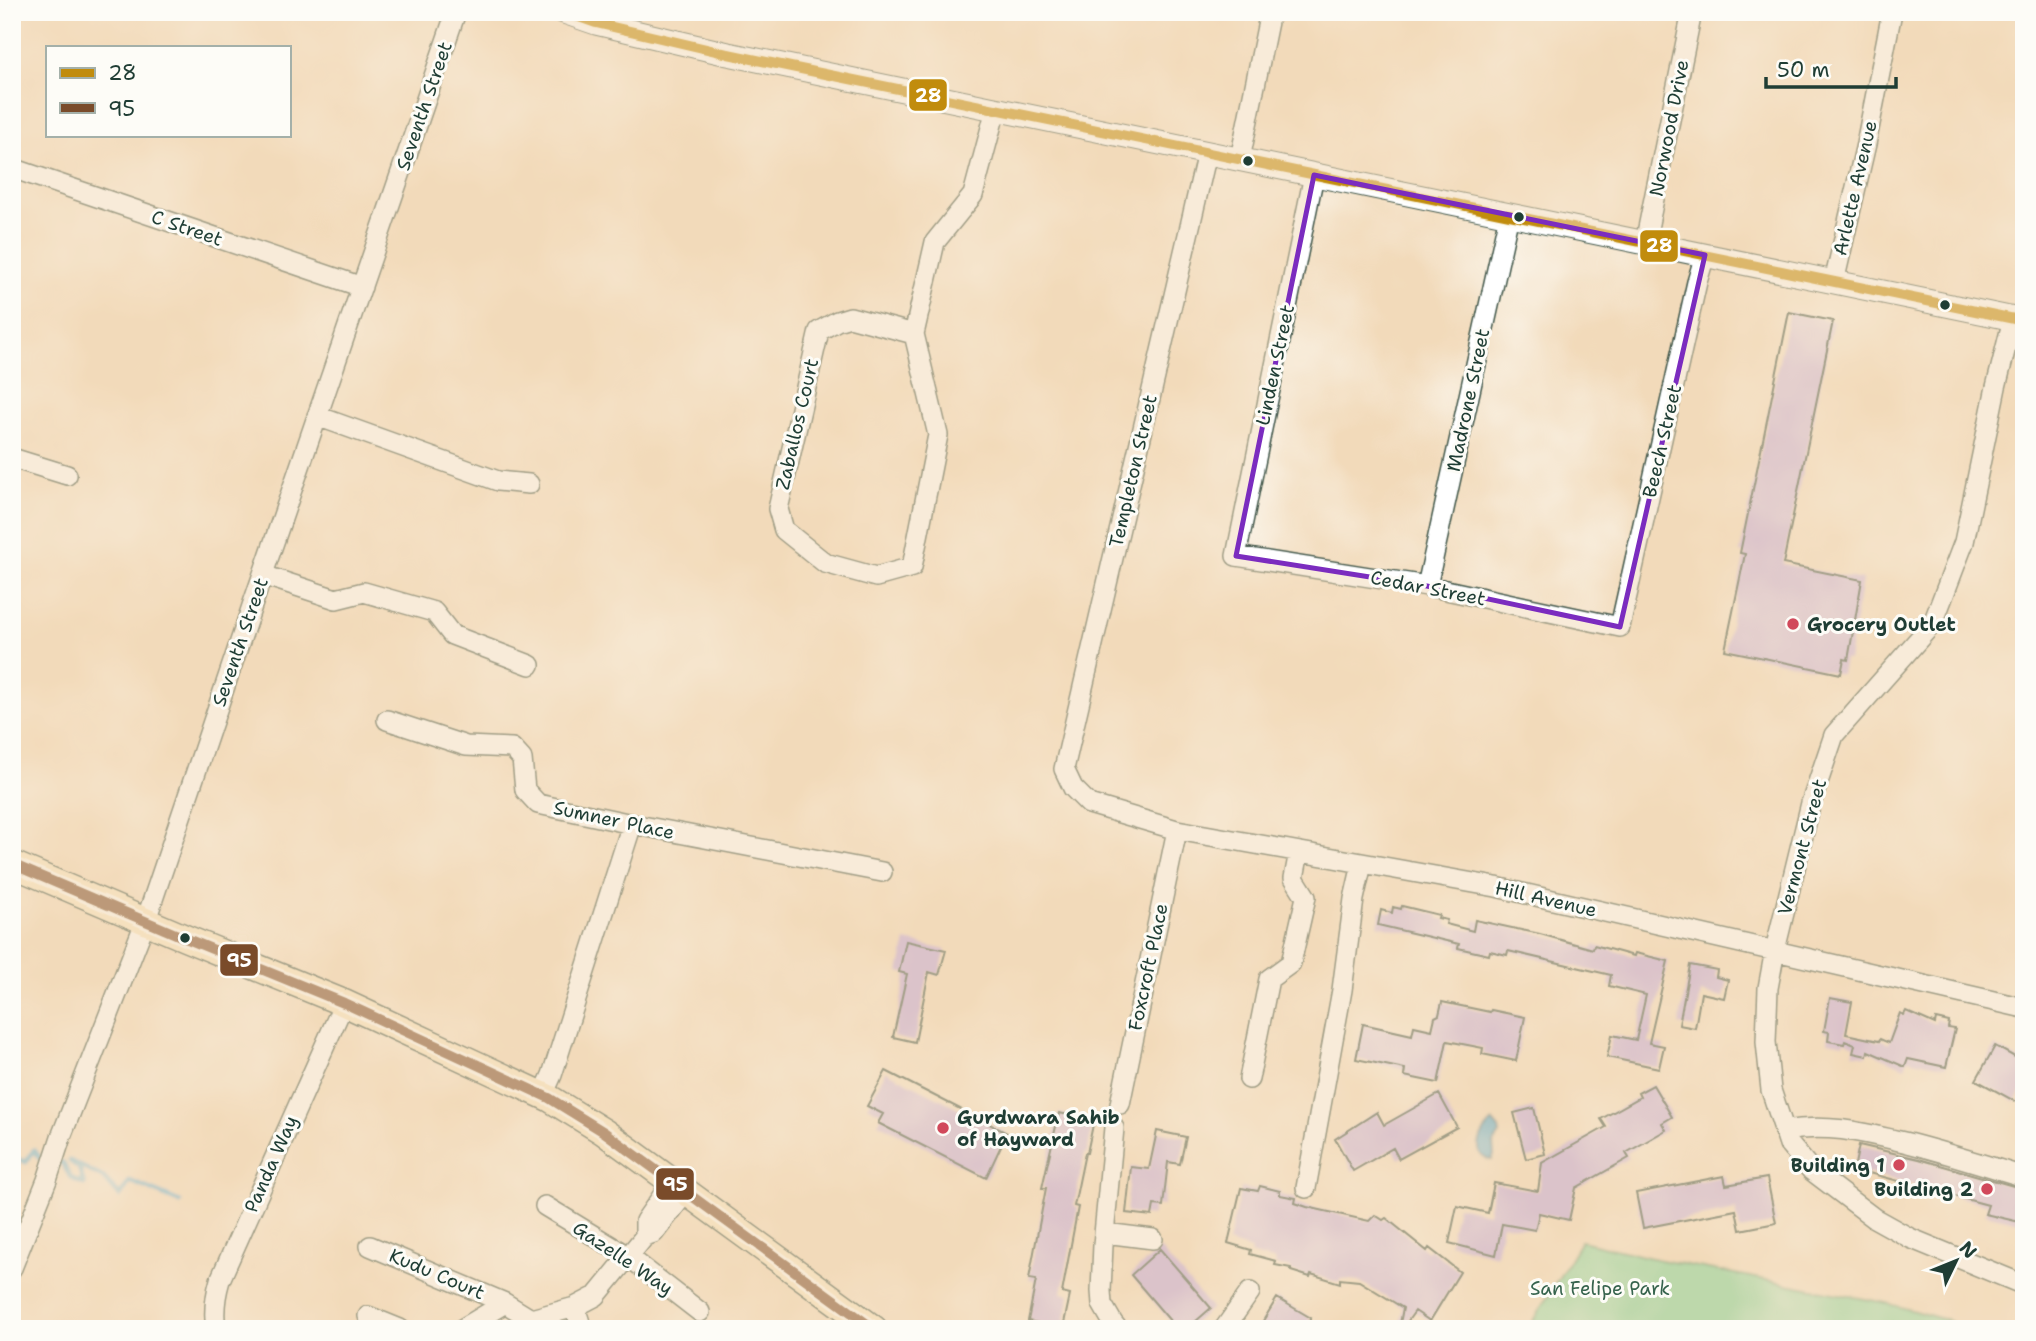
<svg xmlns="http://www.w3.org/2000/svg" width="2036" height="1341" viewBox="0 0 2036 1341" font-family="'Shantell Sans',sans-serif">
<style>
.green{fill:#7cd499;stroke:#4e8866;stroke-width:2}
.water{fill:#54aad0;stroke:#3a7482;stroke-width:2}
.lines{fill:none;stroke-linecap:round;stroke-linejoin:round}
.stream{stroke:#54aad0;stroke-width:5}
.building{fill:#bfa6dd}
.minor-casing{stroke:#3f5548;stroke-width:22}
.tertiary-casing{stroke:#3f5548;stroke-width:25}
.secondary-casing{stroke:#3f5548;stroke-width:29}
.minor{stroke:#fff;stroke-width:19}
.tertiary{stroke:#fff;stroke-width:23}
.secondary{stroke:#f9e7c3;stroke-width:26}
.bus-1-casing{stroke:#fdfcf7;stroke-width:16}
.bus-2-casing{stroke:#fdfcf7;stroke-width:16}
.bus-1{stroke:#c18c0d;stroke-width:10}
.bus-2{stroke:#7a4b2a;stroke-width:10}
.marked{fill:none;stroke:#7b2cbf;stroke-width:5;stroke-linejoin:round}
.bus-dot{fill:#1f3d34;stroke:#fdfcf7;stroke-width:2.5}
.poi-dot{fill:#d1495b;stroke:#fdfcf7;stroke-width:2.5}
.labels{text-anchor:middle;dominant-baseline:central;stroke-width:6;stroke-linejoin:round;paint-order:stroke}
.street-label{font-size:19px;fill:#1f3d34;stroke:#fdfcf7}
.poi-label{font-size:19px;font-weight:bold;fill:#1f3d34;stroke:#fdfcf7;text-anchor:start}
.park-label{font-size:19px;fill:#36634d;stroke:#fdfcf7}
.line-badge{stroke:#fdfcf7;stroke-width:2.5}
.badge-label{font-size:19px;text-anchor:middle;font-weight:bold;fill:#fff}
</style>
<rect width="100%" height="100%" fill="#fdfcf7"/>
<filter id="ink" filterUnits="userSpaceOnUse"><feTurbulence type="fractalNoise" baseFrequency=".0143" numOctaves="2"/><feDisplacementMap in="SourceGraphic" scale="14" xChannelSelector="R" yChannelSelector="G"/><feConvolveMatrix kernelMatrix="1 2 1 2 8 2 1 2 1" color-interpolation-filters="sRGB"/></filter>
<filter id="wash" filterUnits="userSpaceOnUse"><feTurbulence type="fractalNoise" baseFrequency=".00686" numOctaves="4" result="noise"/><feDisplacementMap in="SourceGraphic" scale="28" xChannelSelector="R" yChannelSelector="G"/><feGaussianBlur stdDeviation="1.57" result="paint"/><feColorMatrix in="noise" values="0 0 0 0 0 0 0 0 0 0 0 0 0 0 0 0 0 1.4 0 .05"/><feComposite in="paint" operator="in"/></filter>
<g filter="url(#wash)">
<rect width="100%" height="100%" fill="#f2daba"/>
<path class="green" d="M1581 1241 1656 1259 1886 1303 1946 1320 1966 1329H1528Z"/>
<path class="water" d="M1493 1122 1499 1129 1500 1134 1493 1144 1494 1155 1492 1160C1469 1157 1481 1131 1493 1122Z"/>
<g class="lines">
<path class="stream" d="M12 1157 26 1162 34 1150 46 1166
M59 1163 62 1162 71 1178 84 1184 79 1168 70 1161 104 1178 120 1196 130 1181 180 1202"/>
</g>
<g id="blocks">
<path class="building" d="M1789 312 1833 321 1783 564 1862 580 1848 660 1844 659 1841 674 1725 650 1745 554 1740 553Z
M1402 906 1439 915 1438 918 1447 920 1446 924 1473 931 1475 920 1540 934 1593 949 1594 945 1634 956 1635 953 1668 961 1649 1043 1664 1046 1659 1068 1607 1057 1612 1035 1636 1040 1646 995 1609 986 1611 975 1508 951 1507 955 1490 951 1489 955 1458 948 1459 944 1378 925 1381 910 1392 913 1393 907 1401 909Z
M906 941 946 950 939 975 929 972 915 1042 893 1037 907 974 899 972Z
M1690 965 1717 970 1716 977 1728 980 1724 998 1701 993 1695 1028 1679 1025Z
M1830 998 1852 1002 1846 1034 1879 1041 1880 1039 1889 1043 1900 1013 1904 1015 1906 1011 1935 1024 1936 1019 1949 1022 1948 1028 1955 1029 1946 1067 1908 1059 1905 1067 1868 1051 1867 1056 1853 1053 1855 1045 1845 1041 1844 1044 1828 1041 1829 1032 1824 1031Z
M1442 1002 1490 1012 1491 1010 1525 1017 1516 1061 1482 1054 1483 1048 1447 1041 1438 1083 1404 1076 1405 1069 1356 1059 1363 1024 1412 1035 1414 1026 1432 1030 1435 1017 1439 1015Z
M1995 1046 2024 1062V1087L2016 1102 1976 1080Z
M886 1071 1007 1133 986 1178 878 1123 883 1114 867 1106Z
M1653 1085 1672 1117 1662 1123 1666 1130 1626 1153 1629 1158 1576 1188 1569 1220 1539 1213 1535 1230 1502 1224 1496 1255 1449 1243 1457 1206 1488 1213 1494 1183 1538 1191 1542 1163 1606 1127 1601 1119 1640 1097 1638 1093Z
M1439 1094 1457 1127 1399 1159 1393 1148 1353 1171 1335 1139 1377 1112 1384 1125Z
M1534 1108 1545 1154 1526 1159 1514 1113Z
M1059 1113 1094 1120 1087 1153H1085L1074 1206 1078 1207 1062 1293 1070 1295 1063 1328 1028 1321 1036 1280 1029 1279 1046 1188H1042Z
M1157 1131 1186 1137 1180 1164 1168 1162 1163 1206 1154 1205 1152 1216 1126 1213 1131 1167 1149 1169Z
M1859 1145 1919 1159 2024 1189V1223L1985 1214 1988 1205 1854 1169Z
M1724 1176 1726 1185 1767 1178 1776 1223 1740 1230 1736 1210 1643 1228 1636 1193Z
M1260 1186 1280 1191V1195L1296 1198 1295 1203 1307 1207 1369 1221 1375 1215 1383 1220 1386 1218 1427 1251 1429 1248 1460 1272 1430 1321 1415 1311 1402 1329H1399L1403 1308 1359 1281 1340 1279V1283L1311 1274 1310 1277 1291 1271V1268L1275 1265 1276 1261 1250 1254 1251 1250 1228 1243 1241 1188 1258 1191Z
M1160 1249 1211 1308 1187 1329H1177L1131 1275Z
M1277 1298 1311 1318 1304 1329H1258Z"/>
</g>
</g>
<g filter="url(#ink)">
<use href="#blocks" fill-opacity="0" stroke="#3f5548" stroke-width="2"/>
<g class="lines">
<g class="minor-casing">
<path id="minor" d="M1207 153 1064 769 1073 788 1089 804 1177 830 1496 887 2024 1008
M1240 159 1270 12
M12 168 362 287
M1314 175 1236 556 1427 586 1620 627 1697 282 1705 255
M1645 243 1692 12
M1834 282 1866 144 1892 12
M850 317 914 334 938 435 912 567 876 577 825 563 784 530 778 509 819 331 837 321Z
M2013 319 1996 387 1964 542 1933 623 1834 735 1811 803 1775 950 1768 988 1766 1042 1771 1090 1789 1144 1812 1171 1874 1218 1910 1238 2024 1285
M914 334 935 242 973 195 996 109
M317 416 498 481 529 484
M12 458 67 475
M263 575 336 599 364 592 434 612 452 635 530 665
M1427 586 1509 215
M387 720 466 746 512 748 522 759 525 790 538 804 632 824 882 872
M1249 1079 1269 979 1291 963 1306 897 1294 878 1299 852
M543 1095 552 1075 632 824
M1120 1104 1177 830
M1114 1128 1103 1245 1101 1291 1102 1304 1113 1323 1118 1329
M1784 1131C1829 1123 1865 1133 1908 1143 1947 1153 1985 1165 2024 1177
M1306 1188 1342 990 1354 899 1362 864
M545 1206 629 1257 700 1312
M1105 1233 1153 1239
M645 1236V1221L672 1182
M370 1246 505 1303
M12 1268 47 1180 61 1137 146 920 252 606 456 12
M575 1307 582 1329
M368 1316 400 1329
M216 1329C213 1311 215 1297 220 1280L344 1003
M462 1329 505 1303 531 1319 575 1307 596 1296 645 1236 654 1233 686 1192
M1224 1329 1250 1292"/>
</g>
<g class="tertiary-casing">
<path id="tertiary" d="M564 12 596 23 728 54 2024 321"/>
</g>
<g class="secondary-casing">
<path id="secondary" d="M12 864 185 938 344 1003 549 1098 604 1132 874 1329"/>
</g>
<use href="#minor" class="minor"/>
<use href="#tertiary" class="tertiary"/>
<use href="#secondary" class="secondary"/>
<g class="bus-1-casing">
<path id="bus-1" d="M565 12 596 23 728 54 2024 321"/>
</g>
<g class="bus-2-casing">
<path id="bus-2" d="M12 864 185 938 344 1003 549 1098 604 1132 874 1329"/>
</g>
<use href="#bus-1" class="bus-1"/>
<use href="#bus-2" class="bus-2"/>
</g>
</g>
<path d="M0 0H2036V1341H0ZM1314 175 1705 255 1620 627 1427 586 1236 556Z" fill="#f2daba" fill-opacity=".55" fill-rule="evenodd"/>
<path class="marked" d="M1314 175 1705 255 1620 627 1427 586 1236 556Z"/>
<g class="bus-dot">
<circle cx="1248" cy="161" r="6"/>
<circle cx="1519" cy="217" r="6"/>
<circle cx="1945" cy="305" r="6"/>
<circle cx="185" cy="938" r="6"/>
</g>
<g class="poi-dot">
<circle cx="1793" cy="624" r="7"/>
<circle cx="943" cy="1128" r="7"/>
<circle cx="1899" cy="1165" r="7"/>
<circle cx="1987" cy="1189" r="7"/>
</g>
<g class="labels">
<g class="street-label">
<text transform="translate(424 106) rotate(-71)">Seventh Street</text>
<text transform="translate(1669 128) rotate(-79)">Norwood Drive</text>
<text transform="translate(1855 188) rotate(-77)">Arlette Avenue</text>
<text transform="translate(187 228) rotate(19)">C Street</text>
<text transform="translate(1275 365) rotate(-78)">Linden Street</text>
<text transform="translate(1468 400) rotate(-78)">Madrone Street</text>
<text transform="translate(797 424) rotate(-77)">Zaballos Court</text>
<text transform="translate(1662 441) rotate(-77)">Beech Street</text>
<text transform="translate(1133 471) rotate(-77)">Templeton Street</text>
<text transform="translate(1428 588) rotate(11)">Cedar Street</text>
<text transform="translate(240 642) rotate(-71)">Seventh Street</text>
<text transform="translate(614 820) rotate(12)">Sumner Place</text>
<text transform="translate(1802 847) rotate(-75)">Vermont Street</text>
<text transform="translate(1546 899) rotate(13)">Hill Avenue</text>
<text transform="translate(1148 967) rotate(-78)">Foxcroft Place</text>
<text transform="translate(271 1164) rotate(-66)">Panda Way</text>
<text transform="translate(623 1258) rotate(34)">Gazelle Way</text>
<text transform="translate(437 1274) rotate(23)">Kudu Court</text>
</g>
<g class="poi-label">
<text x="1807" y="624">Grocery Outlet</text>
<text x="957" y="1117">Gurdwara Sahib<tspan x="957" dy="22">of Hayward</tspan></text>
<text x="1885" y="1165" text-anchor="end">Building 1</text>
<text x="1973" y="1189" text-anchor="end">Building 2</text>
</g>
<g class="park-label">
<text x="1600" y="1288">San Felipe Park</text>
</g>
</g>
<g class="line-badge">
<rect x="908" y="78" width="40" height="34" rx="7" fill="#c18c0d"/>
<rect x="1639" y="229" width="40" height="34" rx="7" fill="#c18c0d"/>
<rect x="219" y="943" width="40" height="34" rx="7" fill="#7a4b2a"/>
<rect x="655" y="1167" width="40" height="34" rx="7" fill="#7a4b2a"/>
</g>
<g class="badge-label">
<text x="928" y="102">28</text>
<text x="1659" y="252">28</text>
<text x="239" y="967">95</text>
<text x="675" y="1191">95</text>
</g>
<rect width="2036" height="1341" fill="none" stroke="#fdfcf7" stroke-width="42"/>
<rect x="46" y="46" width="245" height="91" fill="#fdfcf7" stroke="#a4b0a9" stroke-width="2"/>
<rect x="60" y="68" width="35" height="10" fill="#c18c0d" stroke="#a4b0a9" stroke-width="2"/>
<text x="108" y="80" font-size="21" fill="#1f3d34">28</text>
<rect x="60" y="103" width="35" height="10" fill="#7a4b2a" stroke="#a4b0a9" stroke-width="2"/>
<text x="108" y="116" font-size="21" fill="#1f3d34">95</text>
<g transform="translate(1956 1261) rotate(47)" stroke="#fdfcf7" stroke-width="5" paint-order="stroke">
<path d="M0-5L12 26L0 18L-12 26Z" fill="#1f3d34"/>
<text y="-10" font-size="19" font-weight="bold" text-anchor="middle" fill="#1f3d34">N</text>
</g>
<path d="M1766 77v10h130v-10" fill="none" stroke="#1f3d34" stroke-width="3.5"/>
<text x="1777" y="77" font-size="21" fill="#1f3d34" stroke="#fdfcf7" stroke-width="5" paint-order="stroke">50 m</text>
</svg>
